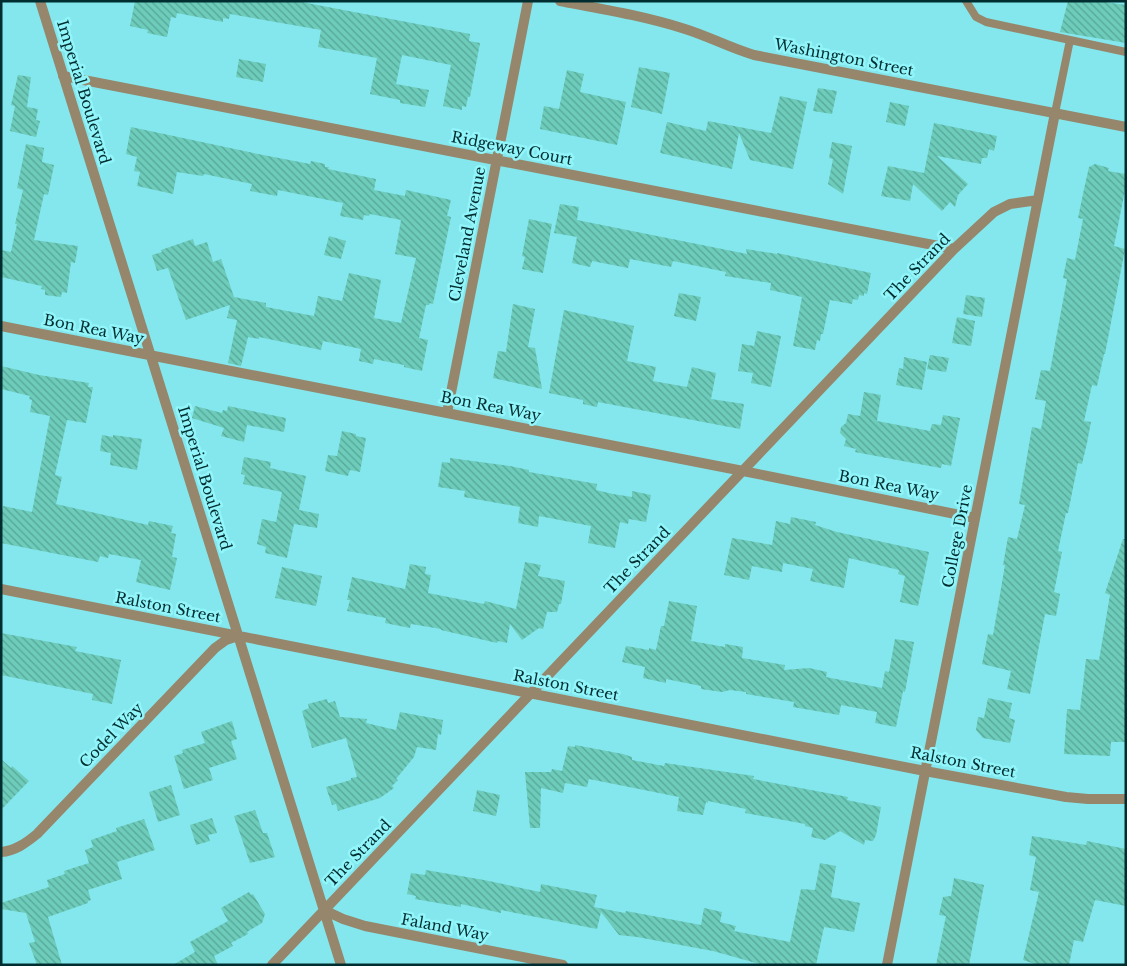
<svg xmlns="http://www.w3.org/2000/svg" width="1127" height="966" viewBox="0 0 1127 966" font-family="'Libre Baskerville',serif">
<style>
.building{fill:url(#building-back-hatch)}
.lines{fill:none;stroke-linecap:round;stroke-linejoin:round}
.lane{stroke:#96866b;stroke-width:8}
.street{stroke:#96866b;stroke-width:10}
.labels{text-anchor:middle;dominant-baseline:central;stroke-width:5;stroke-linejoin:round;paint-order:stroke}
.street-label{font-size:15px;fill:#002e30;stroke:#91f5fa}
</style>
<defs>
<pattern id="building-back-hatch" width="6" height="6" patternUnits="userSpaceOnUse" patternTransform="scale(1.25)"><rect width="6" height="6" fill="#6dccba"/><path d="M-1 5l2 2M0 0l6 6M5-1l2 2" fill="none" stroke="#57a698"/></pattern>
</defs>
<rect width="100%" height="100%" fill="#83e7ed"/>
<path class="building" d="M135 1H296L470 34 469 41 480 43 470 97H468L466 107 462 106V110L443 106 451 65 402 55 396 84 429 90 425 107 400 103V100L370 94 377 58 318 47 321 30 230 14 229 19 223 18V22L177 13 176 18 171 17 167 37 147 33 148 30 130 26Z
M1068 1H1097L1126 5V43L1060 32Z
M239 59 266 64 263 82 236 77Z
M639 67 670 73 662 114 631 107Z
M567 70 584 74 580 92 626 102 617 145 540 129 544 106 559 109Z
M18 75 31 77 27 107 38 109 36 120 40 121 36 137 10 131 15 106 11 105Z
M818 88 837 91 832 114 813 111Z
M780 96 807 102 793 169 750 160 739 133 732 169 660 153 667 122 706 131 708 121 771 133Z
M890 102 909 106 905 126 886 122Z
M934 123 997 136 994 151 989 149 987 158H982L981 164 937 156 968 184 958 195 955 207 950 202 942 211 913 184 910 201 881 196 888 166 924 173Z
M131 127 258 154 310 164 311 161 325 164V167H329L328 169 376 179 374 190 405 196 406 190 451 200 447 216 451 217 433 304 430 303 429 305H426L419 338 428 340 422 371 404 367V365L374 359 373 364 359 361 361 349 323 341 321 350 259 337V339L248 337 241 366 228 363 237 320 227 318 230 305 186 320 168 268 157 271 152 255 162 252 161 250 193 239 195 246 207 242 213 262 221 259 234 297 266 303V307L314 316 318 296 342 301 349 273 381 280 374 318 401 323 416 258 395 254 401 220 370 214 369 216 364 215 363 220 340 216 343 203 278 190 277 196 250 191 252 184 204 174 203 176 177 172 173 194 137 186 140 172 134 171 137 157 126 154Z
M832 142 852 146 843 194 828 184 833 159 829 158Z
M26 144 44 148 42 162 54 165 48 195 44 194 34 240 78 246 75 263 71 262 67 293 62 292 61 297 45 295V290L41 289 42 286 37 285 1 277V250L11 252 17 224H15L23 190 17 188Z
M1095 164 1109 168 1108 171 1126 174V185L1114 246 1125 249 1105 354H1104L1097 386 1092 385 1084 421 1091 422 1087 443 1082 464 1078 463 1068 513H1066L1058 551 1062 552 1054 592 1060 594 1056 616 1045 614 1030 694 1007 689 1011 671 982 664 988 634 993 635 1005 565H1003L1008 537 1017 539 1025 505 1019 504 1032 427 1041 429 1046 401 1035 399 1041 370 1050 371 1067 279 1063 278 1067 258 1075 260 1083 219 1078 218 1084 189 1089 167Z
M560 204 579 207 577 220 747 254 746 249 777 254V253L871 273 867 294 864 293V296L859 295 858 300 853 299 852 304 830 300 823 334H821L820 341 817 340 815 350 793 346 802 297 770 290 771 283 725 276 726 272 673 261 671 267 630 259 628 268 592 261 590 267 572 263 577 237 554 233Z
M529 219 552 224 543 273 522 269 525 257 522 256Z
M329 236 346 241 341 259 324 255Z
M679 293 701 297 696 321 674 316Z
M966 295 985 298 982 317 963 314Z
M513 304 535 309 528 347 535 348 542 389 493 378 498 351 506 352Z
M564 310 634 326 627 361 656 367 653 381 687 387 692 367 716 373 711 399 744 404 740 429 598 402 597 407 583 404V400L549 393Z
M957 317 975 321 971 346 952 343Z
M757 331 781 336 771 387 751 383 753 373 738 371 742 344 754 346Z
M930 355 949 358 946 372 927 369Z
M904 357 927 362 922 390 896 385 899 368 903 369Z
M1 366 39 375 89 383 88 387H93L86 423 67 420 55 475 62 477 56 504 148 525 149 521 173 526 171 533 176 534 172 557 177 558 170 590 136 582 141 560 109 554 108 558 100 556 98 562 1 543V514L3 506 32 512 50 416 30 412 32 400 29 399 30 396 1 389Z
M864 392 881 395 877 421 930 431 932 424 941 425 943 415 960 418 951 466 942 464 941 468 913 463 855 452 856 449 844 446 846 439 840 433 841 427 846 423 848 414 860 416Z
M195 406 222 413 223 410 227 411 228 406 286 418 284 432 247 425 244 442 221 436 224 428 192 418Z
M342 431 356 434V436L366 438 360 472 350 470 348 476 325 471 328 455 337 456Z
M102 435 113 437V435L142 439 137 470 110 465 111 453 100 451Z
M244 457 271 462 270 468 306 476 299 510 319 514 317 528 294 524 287 558 265 553 266 547 257 544 262 519 276 522 282 492 243 484 245 475 241 474Z
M450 458 510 466 529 470V472L597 484 596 490 613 494 632 497V491L651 495 646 522 629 519 628 524 620 522 615 548 588 543 591 526 539 516 538 527 518 523 520 507 464 497 465 491 438 487 442 462 450 463Z
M791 517 816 522 815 525 837 532 929 552 918 606 900 602 905 576 898 574 899 570 849 558 844 588 810 581 813 569 783 563 782 572 752 566 749 580 724 575 732 538 772 545 776 521 790 524Z
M1123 539H1126V742H1111L1110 756 1064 754 1067 709 1080 710 1086 659 1099 660 1110 595 1105 593Z
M525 562 541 565 538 576 565 581 561 604H559L557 612H547L543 629 539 628 522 640 510 624 507 643 498 641 497 643 441 630V629L411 624 410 628 385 623 386 618 347 611 350 600H347L352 577 405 589 410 564 426 567 425 574 431 575 428 593 484 604 485 601 516 609Z
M282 567 322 576 316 606 275 598Z
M669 601 697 606 691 641 725 647V644L743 647 742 658 785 665 784 670 809 668 827 672 826 677 882 688 885 671 889 672 895 639 914 642 905 692 903 691 896 727 875 723 877 712 841 705 839 715 793 707 794 702 746 694V692L730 690 722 692 701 689V686L666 679V683L643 678 645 667 622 662 626 646 649 650V648L656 650 661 626H664Z
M1 633 77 647 75 651 121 660 112 704 92 700 93 694 1 675Z
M988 698 1012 703 1009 718 1015 720 1010 743 983 738 976 730 978 717 984 718Z
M327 699 328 703 335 701 340 717 367 719 366 723 396 730 400 712 443 720 441 735 438 734 436 750 417 747 414 757 396 779 398 780 392 786 394 788 380 798 338 811 336 804 332 805 326 787 351 780V778L357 777 346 738 312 748 302 711 309 708 308 704Z
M232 721 237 739 231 741 237 759 209 768 213 780 184 789 174 756 183 753 182 750 205 743 201 732Z
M575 745 623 754 632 757V760L664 766 665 763 754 776 753 779 848 797 847 800 881 807 876 835 873 841 865 840 864 845 840 831 825 840 811 837 813 828 805 826V824L745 813 746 809 708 801V803L706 802 703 815 677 811 679 797 589 779 587 787 565 783 563 793 541 788 540 828H530L525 772H551L552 769 562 771 568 746 575 747Z
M1 759 11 768 12 766 29 781 1 810Z
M171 785 180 815 158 822 149 792Z
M477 790 500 795 496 816 473 811Z
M255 810 263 833H267L275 857 250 863 234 816Z
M212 818 217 833 208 835 210 841 196 845 190 825Z
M144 819 155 850 117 862 122 879 88 890 91 900 88 901V903L48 917 62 965H37L29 943 35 942 26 913 1 909V903L49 887 47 880 65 874 64 871 89 863 85 850 93 847 91 840 117 831 116 828Z
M1032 836 1086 845 1087 841 1126 849V906L1095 900 1083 942 1074 940 1069 965H1038L1023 960 1039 892 1030 890 1036 857 1029 855Z
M820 863 836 866 831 897 860 903 854 932 824 927 816 965H763L713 951 637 937 619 935 601 912 597 929 501 910V913L461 904V907L415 899 416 896 407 894 411 873 425 875 426 870 484 880 540 892 541 884 597 895 594 907 625 913 626 911 701 925 704 908 722 912 720 922 736 926 734 931 790 942 801 889 815 890Z
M954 878 984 885 969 965H936L946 916 939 915 943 897 951 896Z
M249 892 251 895 253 894 265 914 262 923 247 932 248 934 231 943 233 946 214 956 218 965H173L195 952 190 942 228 921 221 908Z"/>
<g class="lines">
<path class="lane" d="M966 1 976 17 986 22 1126 52
M1055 113 1070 40"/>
<path class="street" d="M40 1 341 965
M560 1C602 9 644 16 685 29 708 36 730 48 754 55L1126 127
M63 76 954 249
M1 326 743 471 975 518
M447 413 528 1
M1 589 925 771 1066 797 1088 799H1126
M1 852C15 851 26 843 37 834L215 648 226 640 238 636
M324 910 343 919 365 926 563 965
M272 965 954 249 994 212 1010 204 1038 200
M887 965 1055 113"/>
</g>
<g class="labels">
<g class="street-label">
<text transform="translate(844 57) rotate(11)">Washington Street</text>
<text transform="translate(84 92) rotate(73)">Imperial Boulevard</text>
<text transform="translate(512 148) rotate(11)">Ridgeway Court</text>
<text transform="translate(467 234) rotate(-79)">Cleveland Avenue</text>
<text transform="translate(917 267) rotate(-46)">The Strand</text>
<text transform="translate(94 329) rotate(11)">Bon Rea Way</text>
<text transform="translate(491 406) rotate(11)">Bon Rea Way</text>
<text transform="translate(205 478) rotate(73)">Imperial Boulevard</text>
<text transform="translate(889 485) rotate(11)">Bon Rea Way</text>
<text transform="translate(957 536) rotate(-79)">College Drive</text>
<text transform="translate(637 560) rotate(-46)">The Strand</text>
<text transform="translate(168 607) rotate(11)">Ralston Street</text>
<text transform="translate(566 685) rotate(11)">Ralston Street</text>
<text transform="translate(111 735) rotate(-46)">Codel Way</text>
<text transform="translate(963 762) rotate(11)">Ralston Street</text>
<text transform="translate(358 853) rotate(-46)">The Strand</text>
<text transform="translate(445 927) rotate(11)">Faland Way</text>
</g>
</g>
<rect width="1127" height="966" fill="none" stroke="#002e30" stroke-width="5"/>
</svg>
